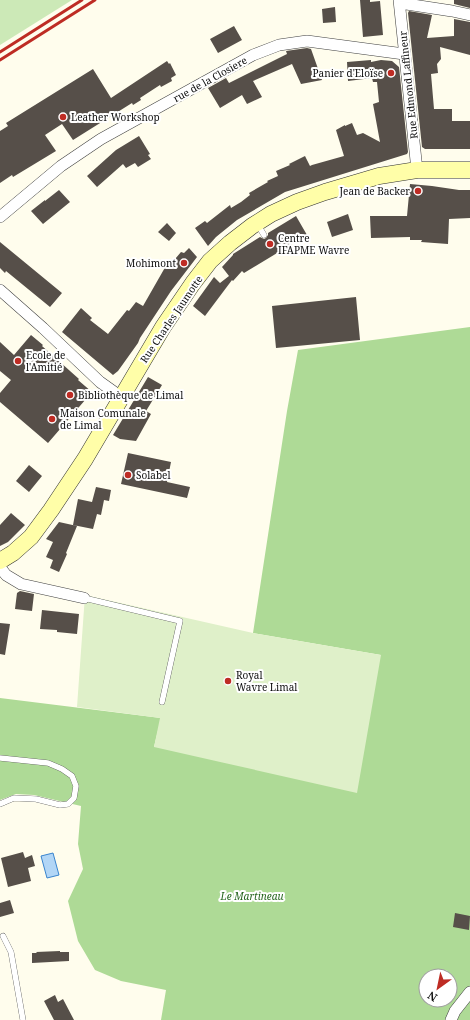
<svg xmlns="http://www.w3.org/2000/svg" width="470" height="1020" viewBox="0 0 470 1020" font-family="'Noto Serif',serif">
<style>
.green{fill:#cce9b7}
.forest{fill:#aeda96;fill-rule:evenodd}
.pitch{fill:#dff0c9}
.water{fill:#b2d6f6;stroke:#3984ce}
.building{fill:#564f49}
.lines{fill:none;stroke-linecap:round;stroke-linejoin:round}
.lane-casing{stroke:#404040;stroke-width:6}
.street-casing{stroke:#404040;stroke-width:12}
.secondary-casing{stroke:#2f2f2f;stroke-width:17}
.lane{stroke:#fff;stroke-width:5.5}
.street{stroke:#fff;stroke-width:11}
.secondary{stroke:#fffea8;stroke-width:16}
.rail{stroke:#be2c24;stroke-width:3}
.poi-dot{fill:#be2c24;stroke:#fff;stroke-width:1.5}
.labels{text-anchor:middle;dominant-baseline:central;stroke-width:4;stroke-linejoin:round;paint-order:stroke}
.poi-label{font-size:10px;fill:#0d0d0d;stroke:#fff;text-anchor:start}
.street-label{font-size:10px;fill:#0d0d0d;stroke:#fff}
.park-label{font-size:10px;font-style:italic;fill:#25651d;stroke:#fff}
</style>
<rect width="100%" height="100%" fill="#fffded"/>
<path class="green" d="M0 0H72L0 45Z"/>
<path class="forest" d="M470 327V1020H161L166 990 121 981 95 970 78 941 68 901 83 869 78 844 81 806 34 795 16 794 0 800V698L161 718 154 747 381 655 253 633 287 411 298 350ZM426 976H450V1000H426Z"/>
<path class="pitch" d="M85 595 253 633 381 655 357 793 154 747 160 718 77 707Z"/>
<path class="water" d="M53 853 59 875 47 878 41 856Z"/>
<path class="building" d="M360 0H370V2L380 1 383 35 363 37Z
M454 0H470V8L454 4Z
M335 7 336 22 323 23 322 9Z
M409 11 432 15 427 38 454 36V19L470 22V55L440 47 441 59 437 64 438 73 431 74 434 109H452V121H470V149H425L422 147 408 13Z
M234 26 242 40 218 53 210 39Z
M307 48 311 49 322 80 301 84 292 64 253 81 262 97 247 104 242 95 220 108 208 88 226 78 229 83 287 54 286 51Z
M371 60V62L381 60 392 61 399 67 408 152 407 154 285 192 237 220 216 237 208 246 195 228 205 221 207 223 230 205 231 208 241 202 250 195 249 193 268 182 267 181 278 176 276 171 290 165 289 164 305 156 310 166 312 165 344 156 336 130 345 125V126L352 123 357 135 363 133 380 142 373 104 379 102 377 82H373L372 78 348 81 347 62Z
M167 61 169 64 170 63 176 75 171 78 172 81 161 87 160 85 140 98 141 100 133 105 132 103 73 140 62 124 45 135 56 151 13 177 12 175 0 183V131L8 126 6 123 93 69 111 98Z
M139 136 150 154 148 155 151 159 138 167 135 163 126 168 123 164 97 187 87 176 116 150Z
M410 184 432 186 459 190H470V218L449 219 448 244 421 242 422 240H410V237L371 238 370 216H407Z
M59 190 70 202 43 224 31 211 45 200V201Z
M348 214 353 230 332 237 327 222Z
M296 216 307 235 244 273 242 271 233 281 232 280 205 316 193 306 214 277 220 283 229 276 222 267 233 255V254L260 237 264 239 266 238 268 235V233Z
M167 223 176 233 169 241 158 232Z
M0 242 62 293 50 307 6 271 5 273 0 268Z
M189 248 197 257 171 291 140 338 138 343 118 371 113 375 62 332 81 308 92 318 90 320 108 334 127 310 129 311 136 302 143 306 167 264 170 265 181 252 184 253Z
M356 297 360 340 276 348 272 306Z
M31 335 43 345 42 346 79 379 78 380 92 392 48 443 0 402V393L11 380 0 371V342L14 355Z
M148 377 162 385 146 411 151 414 136 441 120 439 113 435Z
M128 453 171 462 167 482 190 487 187 498 121 484Z
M29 465 42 476 29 492 16 481Z
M96 487 111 490 109 501 104 500 101 515 97 514 93 529 73 525 78 499 92 502Z
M11 513 25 525 8 542 0 546V525Z
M59 522 77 526 66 553 67 554 59 572 50 568 53 560 46 557 53 542 46 539Z
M20 591 34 594 32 611 15 609 17 593Z
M42 610 79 614 77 634 57 632V630L40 629Z
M0 623 10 624 5 655 0 654Z
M23 852 25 858 32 855 35 866 28 868 31 881 8 887 1 858Z
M10 900 14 913 0 917V903Z
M455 913 470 916 469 930 453 927Z
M60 951V952H69V961L32 963V953H37L36 952Z
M55 995 58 1002 63 999 74 1020H54L44 1001Z"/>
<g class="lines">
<g class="lane-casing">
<path id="lane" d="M258 225 264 235
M84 598 180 621 162 702
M0 758 48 763 62 769 72 776 76 786 74 798 68 804 60 805 36 799 14 798 0 804
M3 936 11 952 23 1020"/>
</g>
<g class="street-casing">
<path id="street" d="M399 0 417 170
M400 3 452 11 470 15
M0 217 61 166 101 139 253 55 279 45 307 41 404 54
M0 290 43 328 100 382 121 397
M0 567 6 575 21 584 84 598
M451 1020 455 1011 470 992"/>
</g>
<g class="secondary-casing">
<path id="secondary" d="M0 561 13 553 31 537 51 510 85 459 163 327 193 283 210 261 230 243 252 226 271 214 297 202 325 192 379 176 417 170H470"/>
</g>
<use href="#lane" class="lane"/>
<use href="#street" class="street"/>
<use href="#secondary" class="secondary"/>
<path class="rail" d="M0 52 82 0
M0 60 95 0"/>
</g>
<g class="poi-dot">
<circle cx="391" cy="73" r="4"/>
<circle cx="63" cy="117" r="4"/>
<circle cx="418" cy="191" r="4"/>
<circle cx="270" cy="244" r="4"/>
<circle cx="184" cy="263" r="4"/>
<circle cx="18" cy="361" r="4"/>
<circle cx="70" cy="395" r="4"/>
<circle cx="52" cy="419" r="4"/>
<circle cx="128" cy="475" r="4"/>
<circle cx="228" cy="681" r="4"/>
</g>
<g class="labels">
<g class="poi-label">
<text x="383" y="73" text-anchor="end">Panier d'Eloïse</text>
<text x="71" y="117">Leather Workshop</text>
<text x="410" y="191" text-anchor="end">Jean de Backer</text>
<text x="278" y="238">Centre<tspan x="278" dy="12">IFAPME Wavre</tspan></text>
<text x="176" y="263" text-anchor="end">Mohimont</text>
<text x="26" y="355">Ecole de<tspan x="26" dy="12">l'Amitié</tspan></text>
<text x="78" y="395">Bibliothèque de Limal</text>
<text x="60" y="413">Maison Comunale<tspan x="60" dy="12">de Limal</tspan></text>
<text x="136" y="475">Solabel</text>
<text x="236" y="675">Royal<tspan x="236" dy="12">Wavre Limal</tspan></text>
</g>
<g class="street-label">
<text transform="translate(210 79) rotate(-29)">rue de la Closiere</text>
<text transform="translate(408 85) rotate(-96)">Rue Edmond Laffineur</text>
<text transform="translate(171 319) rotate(-56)">Rue Charles Jaumotte</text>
</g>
<g class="park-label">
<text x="252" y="896">Le Martineau</text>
</g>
</g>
<g transform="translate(438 988) rotate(213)"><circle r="19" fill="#ffffff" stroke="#9e9e9e"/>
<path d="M0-3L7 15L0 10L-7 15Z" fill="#be2c24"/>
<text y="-6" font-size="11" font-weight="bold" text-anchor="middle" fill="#0d0d0d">N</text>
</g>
</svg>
